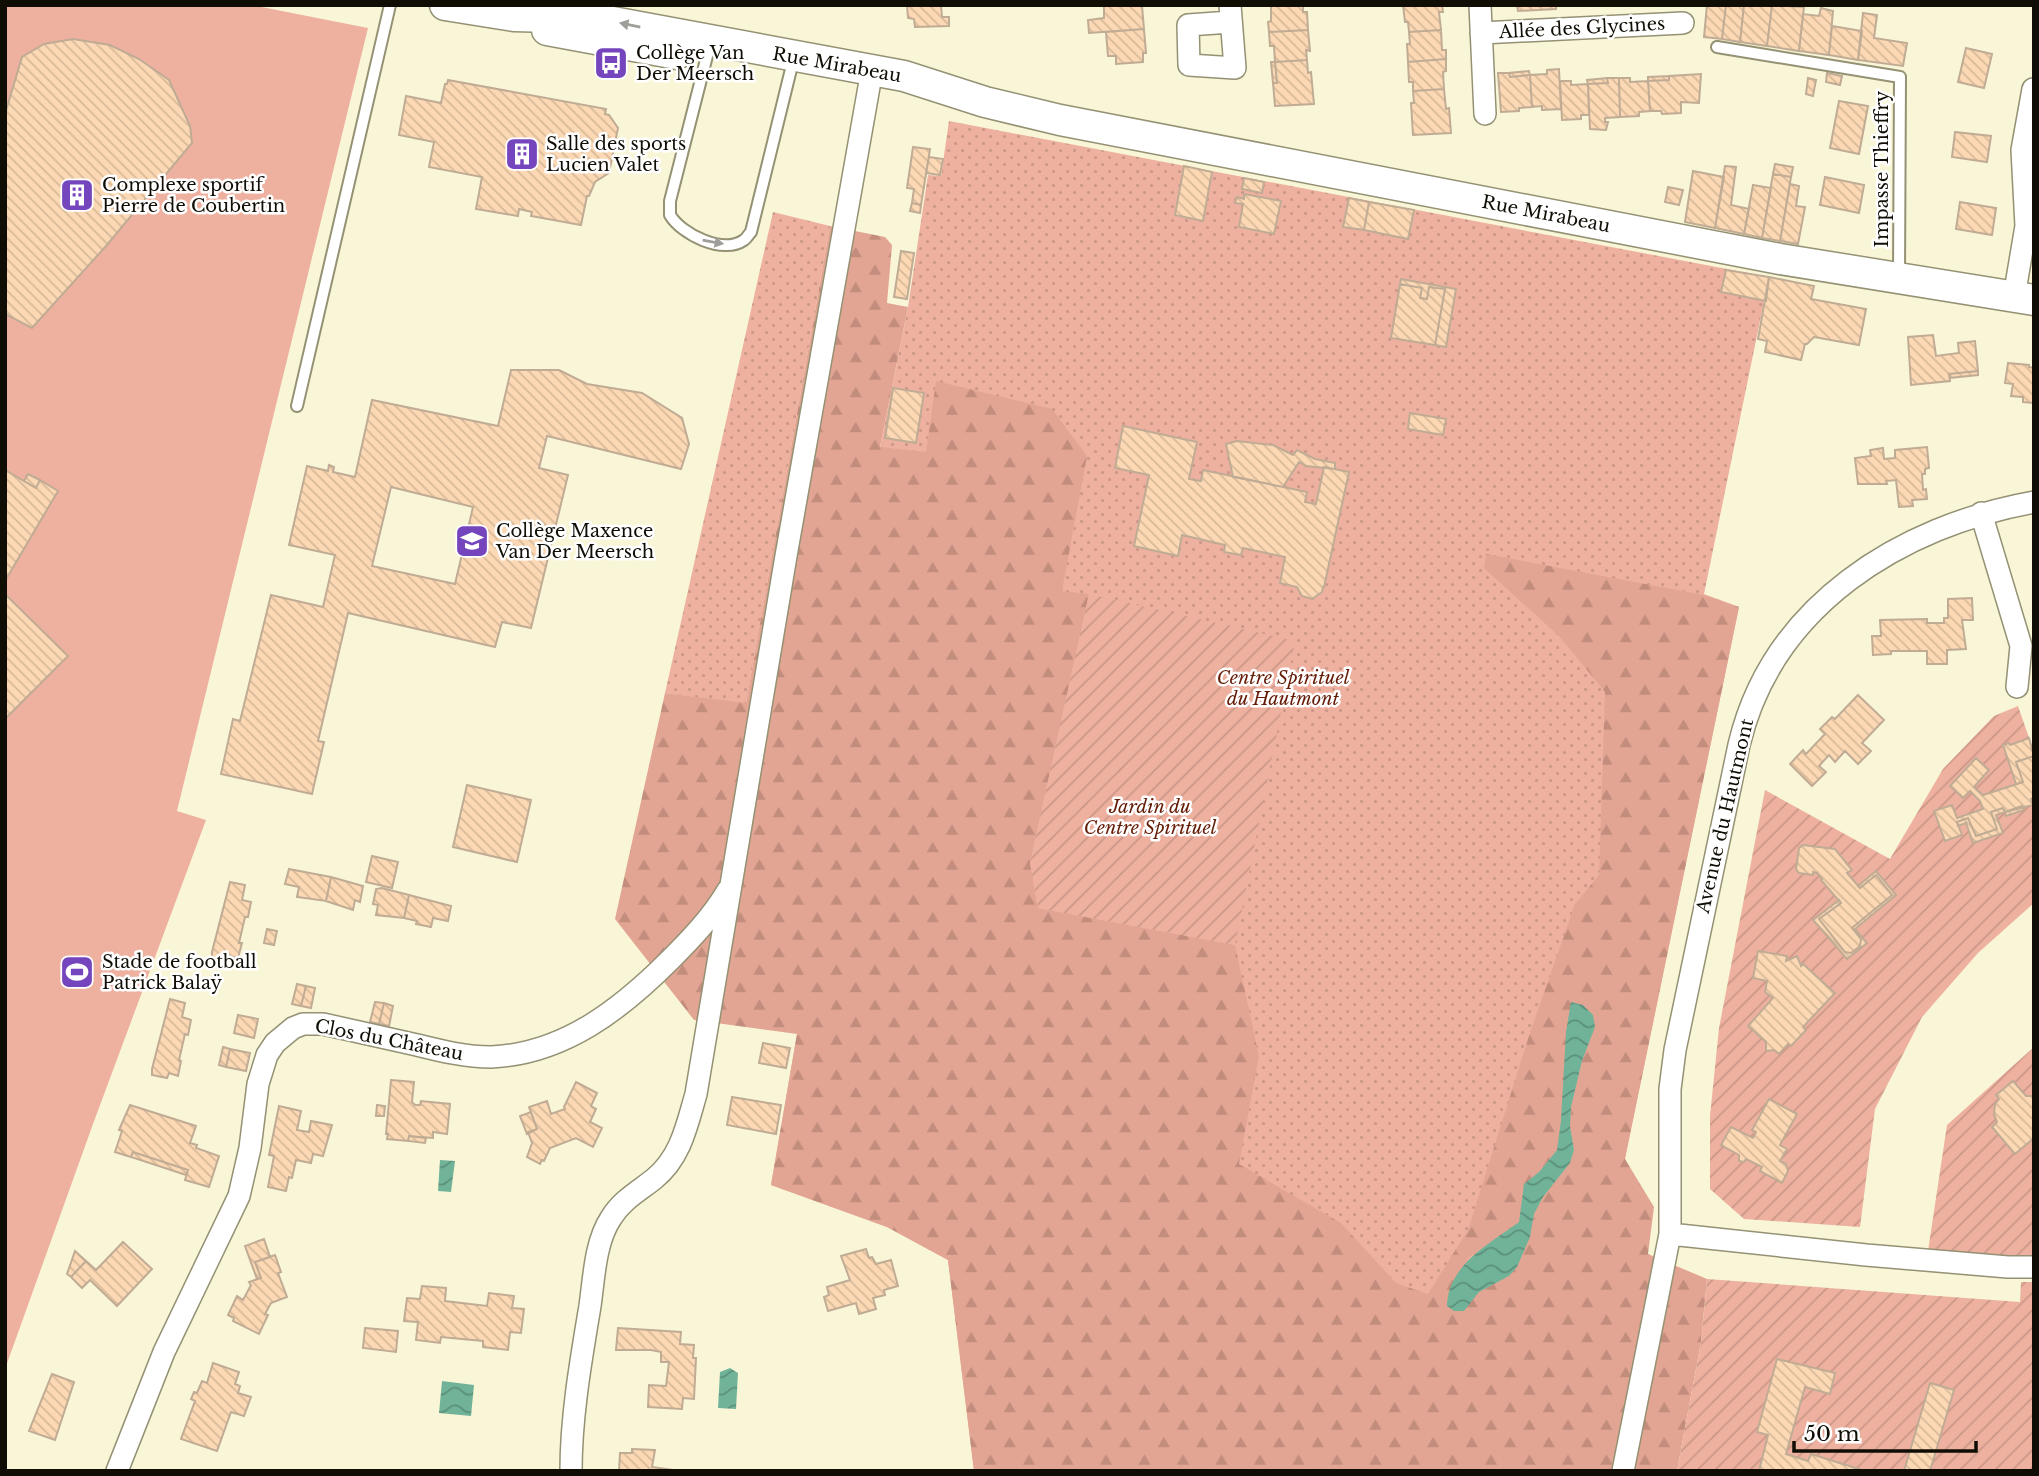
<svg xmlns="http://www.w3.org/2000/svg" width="2039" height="1476" viewBox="0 0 2039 1476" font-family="'Libre Baskerville',serif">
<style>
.grass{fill:url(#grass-dots)}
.forest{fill:url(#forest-firs);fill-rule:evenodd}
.garden{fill:url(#garden-furrows)}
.pitch{fill:#eeb1a0}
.water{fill:url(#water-waves)}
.building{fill:url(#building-back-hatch);stroke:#c0ab94;stroke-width:2;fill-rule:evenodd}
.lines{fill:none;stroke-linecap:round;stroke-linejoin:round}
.lane-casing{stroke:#949174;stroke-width:14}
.street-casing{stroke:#949174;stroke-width:24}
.secondary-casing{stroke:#949174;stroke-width:33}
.lane{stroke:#fff;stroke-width:10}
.street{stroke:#fff;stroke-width:21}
.secondary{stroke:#fff;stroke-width:30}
.oneway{fill:#9f9e9b}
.labels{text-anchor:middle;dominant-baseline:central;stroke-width:5;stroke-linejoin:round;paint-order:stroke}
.street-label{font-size:18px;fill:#0f0d04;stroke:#fff}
.poi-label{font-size:18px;fill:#0f0d04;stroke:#fff;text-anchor:start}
.park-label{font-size:18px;font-style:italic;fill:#641c06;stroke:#fff}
</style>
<defs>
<pattern id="grass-dots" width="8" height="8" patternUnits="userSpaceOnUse" patternTransform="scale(1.75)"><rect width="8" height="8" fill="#eeb1a0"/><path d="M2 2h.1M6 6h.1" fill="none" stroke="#cb9788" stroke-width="1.8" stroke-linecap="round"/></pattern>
<pattern id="forest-firs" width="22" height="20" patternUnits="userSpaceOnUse" patternTransform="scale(1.75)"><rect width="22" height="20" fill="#e3a593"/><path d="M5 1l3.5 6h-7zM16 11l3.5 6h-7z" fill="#c28d7d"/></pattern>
<pattern id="garden-furrows" width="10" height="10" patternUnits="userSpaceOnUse" patternTransform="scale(1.75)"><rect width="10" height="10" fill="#eeb1a0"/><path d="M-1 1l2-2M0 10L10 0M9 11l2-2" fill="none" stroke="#cb9788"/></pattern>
<pattern id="water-waves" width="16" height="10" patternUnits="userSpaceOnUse" patternTransform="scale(1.75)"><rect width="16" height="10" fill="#71b399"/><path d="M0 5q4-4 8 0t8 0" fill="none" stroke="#5b907b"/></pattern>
<pattern id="building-back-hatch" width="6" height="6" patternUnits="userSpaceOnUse" patternTransform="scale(1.75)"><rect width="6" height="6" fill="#fcd9b4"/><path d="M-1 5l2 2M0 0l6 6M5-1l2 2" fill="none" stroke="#d7b999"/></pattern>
</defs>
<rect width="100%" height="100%" fill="#f9f6d7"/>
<path class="grass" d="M949 121 1769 277 1704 594 1739 607 1560 1471H974L948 1260 887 1227 771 1185 797 1034 880 447 908 307 928 175 941 176Z
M773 212 830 226 746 704 665 693Z"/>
<path class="forest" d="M830 226 885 237 892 245 887 303 908 307 880 447 926 452 936 381 1052 409 1087 456 1062 591 1089 594 1030 863 1038 908 1235 945 1259 1056 1239 1164 1341 1223 1396 1283 1428 1294 1468 1230 1529 1036 1575 904 1599 875 1605 692 1560 637 1484 568 1486 554 1704 595 1739 607 1625 1159 1654 1207 1648 1254 1707 1279 1701 1342 1677 1471H974L948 1260 887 1227 771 1185 797 1034 694 1020 615 919 665 693 746 703ZM1593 1015 1595 1027 1582 1061 1571 1107 1570 1126 1574 1150 1570 1163 1543 1197 1534 1214 1530 1237 1509 1276 1479 1292 1467 1259 1519 1222 1524 1184 1539 1172 1557 1150 1561 1120Z"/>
<path class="garden" d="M1089 594 1295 641 1235 945 1038 908 1030 863Z
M2018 706 2034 752V903L1978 953 1922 1017 1875 1109 1860 1227 1744 1219 1710 1189V1116L1719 1028 1765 790 1890 859 1943 769 1994 716Z
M2034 1047V1259L1928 1251 1947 1125Z
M1707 1279 2020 1302 2021 1282H2034V1471H1677L1701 1342Z"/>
<path class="pitch" d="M5 5H251L368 28 177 811 206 820 93 1124 5 1369Z"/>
<path class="water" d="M1571 1002 1583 1005 1593 1015 1595 1027 1582 1061 1571 1107 1570 1126 1574 1150 1570 1163 1543 1197 1534 1214 1530 1237 1517 1267 1509 1276 1479 1292 1464 1311H1454L1447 1306C1448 1265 1489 1244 1519 1222L1524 1184 1539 1172 1557 1150 1561 1120 1566 1032Z
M440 1160 455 1161 451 1192 438 1191Z
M730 1368 738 1373 736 1409 718 1408 720 1372Z
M442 1381 474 1385 471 1416 439 1413Z"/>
<path class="building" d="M907 5H941L942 17H949V26L915 27 914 19 908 18Z
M1104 5 1142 6 1144 29 1089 33 1088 20 1104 18Z
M1271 5H1303V12H1307L1308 30 1269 32 1268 22 1271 21Z
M1403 5H1442L1443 12H1439L1441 30 1409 32 1408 22H1405Z
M1517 5H1556V9L1518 11Z
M1707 5H1726L1722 39 1704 37Z
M1726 5H1744L1740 42 1722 39Z
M1744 5H1772L1767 46 1740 42Z
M1772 5 1804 7 1799 51 1767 46Z
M1821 8 1833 11 1829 55 1799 51 1803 14 1819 16Z
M1863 13 1877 15 1874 38 1907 43 1903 66 1858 60Z
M1832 26 1862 31 1858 60 1829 55Z
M1144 29 1146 53H1143V62L1116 64V56H1108L1106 32Z
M1308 30 1310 51 1306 50 1307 60 1275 62 1274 46H1270L1269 32Z
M1441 30 1442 50H1446V59L1408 62 1407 44H1410L1409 32Z
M73 39 110 45 139 59 169 80 190 126 192 143 106 246 32 328 5 314V114L22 57 44 44Z
M1966 48 1992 54 1984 88 1958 82Z
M1446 59V71L1443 72 1444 89 1413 91V82H1409L1408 62Z
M1307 60 1308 73 1311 72 1314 104 1275 106 1273 83H1277L1275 62Z
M1271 62H1275L1277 83H1273Z
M1559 69 1561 109 1542 110V106L1532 107 1530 75 1547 74V70Z
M1529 71 1530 75 1510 77 1509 73Z
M1498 73H1509L1510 77 1530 75 1532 107 1519 108V111L1501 112Z
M1827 73 1842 76 1840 85 1826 82Z
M1701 74 1699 103 1681 102V113L1662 114 1661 111H1650L1648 81 1669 80V76Z
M1669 76V80L1648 81V77Z
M1607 78 1608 83 1588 84 1587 80Z
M1607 78H1619L1620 117 1605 118V122H1608L1606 130 1590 129 1588 84 1608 83Z
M1619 78H1630V82L1648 81 1650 111 1639 112V116L1620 117Z
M1808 78 1816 80 1813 96 1806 94Z
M448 80 606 109 605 114 609 115 618 128 609 173 595 182 589 196H587L581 225 531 216 532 212 519 209 518 216 476 209 482 177 429 167 434 142 399 135 406 96 441 103 445 84H447Z
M1560 81H1571V85L1588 84 1589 115H1581V119L1562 120Z
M1444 89 1446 109 1449 108 1451 133 1413 135 1411 103H1414L1413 91Z
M1839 101 1868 106 1859 154 1830 148Z
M1955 132 1991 136 1987 162 1952 157Z
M913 147 930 149 921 205 912 203 914 189 907 188Z
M929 157 943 159 940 175 926 173Z
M1775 164 1793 167 1791 177 1773 174Z
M1184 166 1212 172 1203 221 1175 215Z
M1725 166 1736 167 1731 205 1749 209 1744 234 1715 228Z
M1693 171 1724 177 1715 228 1685 222Z
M1773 174 1791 177 1780 241 1762 238Z
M1825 177 1864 185 1859 213 1820 205Z
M1244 178 1264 182 1262 193 1242 189Z
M1790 184 1799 186 1796 206 1805 207 1798 244 1780 241Z
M1753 185 1771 188 1762 238 1744 234Z
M1668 187 1683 190 1679 205 1665 202Z
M1244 194 1281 201 1274 234 1239 227 1243 204 1235 203 1237 197 1244 199Z
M1349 198 1369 202 1364 230 1343 227Z
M1369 202 1414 210 1408 239 1364 230Z
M1960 202 1996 208 1992 235 1956 229Z
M912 203 921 205 920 213 910 211Z
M901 251 914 253 907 299 894 297Z
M1726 270 1769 277 1766 301 1721 292Z
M1769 277 1814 286 1811 299 1866 309 1859 345 1814 337 1807 344H1805L1801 360 1765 352 1767 341 1758 339Z
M1401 279 1456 289 1446 347 1435 345 1445 289 1429 287 1427 299 1420 298 1422 288 1400 284Z
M1400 284 1422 288 1420 298 1427 299 1429 287 1445 289 1435 345 1391 338Z
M1933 335 1936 356 1959 353 1958 343 1975 341 1978 371 1949 374 1950 381 1911 385 1908 337Z
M2008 363 2029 365V367L2034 368V403L2023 402V397L2011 396 2013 384 2005 383Z
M511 370H559L587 384 642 393 682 418 689 444 681 469 547 436 539 468 568 475 531 628 502 622 495 647 348 613 318 741 324 742 312 794 221 774 233 719 240 721 271 595 323 607 335 555 289 545 307 466 328 471 329 465 334 467 333 472 355 477 372 400 498 426ZM391 487 473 507 455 584 372 566Z
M1978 371V375L1950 378 1949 374Z
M893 388 924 393 916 443 885 438Z
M1410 413 1446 419 1443 435 1408 429Z
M1123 426 1197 442 1189 479 1201 481 1203 470 1307 492 1305 502 1316 504 1324 467 1349 472 1324 587H1323L1322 592 1312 599 1302 596 1297 587 1280 583 1285 557 1243 548 1241 555 1224 552 1225 545 1182 535 1178 556 1134 546 1149 475 1115 468Z
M1237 441 1273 445 1293 455 1297 450 1315 459 1335 463V469L1306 466 1299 462 1283 487 1233 477 1226 444Z
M1927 447 1929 468 1925 469V474H1922L1923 490 1926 489 1927 499 1912 500 1913 506 1899 507 1896 480 1886 481 1887 484H1858L1855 458 1871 456 1870 450 1883 448 1884 459 1895 458V450Z
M5 470 36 488 40 480 58 491 5 581Z
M28 474 40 480 36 488 24 481Z
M5 594 68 656 5 719Z
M1972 598 1973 620H1962L1966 649 1947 650V664H1927V651H1891V654L1873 655 1872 636H1881L1880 620 1927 619V623H1944V618H1948V599Z
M1858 695 1884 720 1862 743 1871 751 1858 764 1845 751 1835 762 1829 755 1819 766 1826 772 1812 786 1790 764 1803 750 1806 754 1825 734 1820 729 1832 717 1835 719Z
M2029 738 2034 756 2016 762 2023 782 2016 784 2003 745 2009 743 2010 745Z
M2034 756V798L2031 799 2033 805 2005 812 2003 808 1991 812 1997 829 1976 836 1968 818 1957 822 1962 835 1945 841 1934 811 1952 805 1957 818 1983 809 1980 801 1970 791 1963 798 1950 786 1976 758 1989 770 1974 787 1983 795 2023 782 2016 762Z
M467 785 531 800 517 862 453 847Z
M2022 806 2024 810 2006 816 2005 812Z
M2003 808 2005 812 1996 815 2003 833 1973 843 1966 823 1958 826 1957 822 1968 818 1976 836 1997 829 1991 812Z
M1803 845 1835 849 1852 870 1847 873 1860 888 1876 875 1892 895 1852 928 1861 939 1860 946 1851 953 1845 952 1819 919 1841 903 1821 880 1822 879 1817 873 1813 872V875L1799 873 1796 869 1799 848Z
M372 856 398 862 392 888 366 882Z
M289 869 331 877 326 901 297 897 299 887 285 884Z
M1876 871 1896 895 1855 929 1867 943 1847 959 1813 920 1839 900 1841 903 1819 919 1845 952 1851 953 1860 946 1861 939 1852 928 1892 895 1876 875 1860 888 1858 886Z
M331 877 363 886 360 902 355 900 353 910 326 901Z
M230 882 245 885 242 900 251 902 248 917H245L239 943H242L238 958 229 956 228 961 212 957V952Z
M382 888 409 895 404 918 376 915 378 905 373 904 376 889Z
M409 895 451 906 448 921 433 918 431 927 416 924 417 921 404 918Z
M267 929 277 931 274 945 264 943Z
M1758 951 1787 956 1786 961 1797 956 1801 966 1803 964 1835 993 1803 1027 1806 1030 1791 1046 1788 1044 1779 1054 1774 1050 1766 1051V1042L1748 1026 1773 998 1765 992 1767 981 1753 978Z
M297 984 306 986 301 1006 292 1004Z
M306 986 315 988 311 1008 301 1006Z
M170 999 185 1003 182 1017 191 1020 188 1035 185 1034 179 1060 181 1061 178 1076 169 1073 167 1078 152 1075V1069Z
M375 1002 384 1003 379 1024 370 1022Z
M384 1003 393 1006 389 1026 379 1024Z
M238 1015 258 1019 254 1038 234 1033Z
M763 1043 790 1048 786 1068 759 1063Z
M223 1047 230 1049 226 1067 219 1065Z
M230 1049 250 1053 246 1071 226 1067Z
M391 1080 414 1082 412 1102 415 1105H420L421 1101 450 1104 447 1134 433 1132V1138L409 1136 408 1141 387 1139 388 1134H386Z
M2013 1081 2026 1096H2034V1138L2015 1154 1992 1127 1997 1122 1994 1114 1995 1104 1999 1099 1996 1095Z
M576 1082 597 1093 591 1106 596 1109 590 1122 602 1128 593 1147 576 1138 550 1148 544 1161 542 1160 540 1164 527 1157 532 1143 528 1132 537 1129 529 1107 547 1101 551 1114 565 1109 564 1107Z
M732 1097 781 1105 776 1134 727 1125Z
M1769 1099 1797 1114 1780 1145 1787 1149 1780 1161 1786 1164 1788 1171 1782 1183 1760 1171 1762 1167 1746 1159 1744 1162 1739 1161V1155L1721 1145 1731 1127 1753 1138 1756 1132 1752 1130Z
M130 1105 196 1126 190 1143 197 1145 196 1148 219 1156 209 1187 185 1180 188 1170 133 1152 131 1157 115 1152 122 1131 119 1130Z
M377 1105 385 1106 384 1116H376Z
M279 1106 301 1111 297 1130 309 1132 311 1121 332 1125 323 1156 313 1154 311 1163 296 1160 292 1178 289 1177 286 1191 268 1187 274 1156 269 1155Z
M531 1112 537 1129 527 1134 520 1116Z
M409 1136 426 1138 425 1143 408 1141Z
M133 1152 188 1170 186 1175 131 1157Z
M264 1239 270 1257 255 1262 261 1278 257 1279 245 1246Z
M123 1242 152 1269 117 1306 90 1280 82 1288 71 1277 86 1261 96 1270Z
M866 1249 869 1258 872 1257 876 1264 891 1260 898 1286 884 1290 885 1295 873 1298 876 1309 859 1314 856 1303 828 1311 824 1297 829 1295 827 1287 850 1280 841 1256Z
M75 1251 86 1261 71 1277 67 1274Z
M275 1255 281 1272 278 1273 287 1297 271 1303 265 1314 268 1315 259 1334 233 1321 234 1318 228 1315 237 1296 243 1300 251 1285 249 1282 261 1278 255 1262Z
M422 1286 446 1288 445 1301 487 1306 489 1293 514 1296 512 1308 524 1309 521 1333 510 1332 508 1350 483 1347V1341L441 1337 440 1343 416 1340 418 1322 404 1321 407 1298 420 1299Z
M365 1328 398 1331 396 1352 363 1348Z
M618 1328 681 1332 680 1344 694 1345 693 1358H696L694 1399 683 1398 682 1409 648 1407 649 1385 666 1386 669 1362H661V1352L651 1350H616Z
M1777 1359 1835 1373 1830 1394 1805 1387 1786 1454 1808 1461 1811 1454 1865 1471H1759L1768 1435 1757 1432Z
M213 1363 239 1372 235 1384 240 1386 238 1393 251 1397 244 1416 231 1412 217 1451 181 1439 195 1401 191 1399 194 1392 197 1393 202 1381 207 1383Z
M52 1374 74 1382 55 1440 29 1431Z
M1930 1383 1954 1390 1930 1471H1904Z
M632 1449 655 1450 652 1467 680 1471H619L620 1453H632Z"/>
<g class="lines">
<g class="lane-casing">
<path id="lane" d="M710 44 670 201V215C681 234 723 255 744 240 747 238 748 235 751 232L794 57
M1717 47 1900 77 1899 276
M297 406 390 5"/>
</g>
<g class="street-casing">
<path id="street" d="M1230 5 1235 68 1189 65 1188 25 1231 22
M1480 5 1485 114
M1481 33 1683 23
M2014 297 2026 226 2022 150 2033 89
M1981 513 2021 646 2017 687
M1670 1234 1866 1255 2008 1267H2034
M117 1471 164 1352 239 1196 250 1148 258 1084 267 1055 275 1043 293 1028 303 1024H323C354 1031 386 1038 417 1045 441 1051 466 1057 491 1057 564 1054 621 1009 670 960 691 939 713 916 728 890
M571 1471C571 1416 581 1360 590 1306 594 1278 595 1242 611 1218 622 1200 639 1191 654 1179 681 1157 687 1125 696 1094L786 556 872 70
M1623 1471 1670 1234V1089L1675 1050 1739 745C1772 605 1901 526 2034 502"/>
</g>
<g class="secondary-casing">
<path id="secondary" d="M445 5 514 16 591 18 904 76 985 102 1060 120 1780 259 2034 300
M547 30 677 54"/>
</g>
<use href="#lane" class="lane"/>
<use href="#street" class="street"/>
<use href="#secondary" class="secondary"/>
</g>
<defs><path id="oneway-solid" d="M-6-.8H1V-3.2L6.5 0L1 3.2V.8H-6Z" transform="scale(1.75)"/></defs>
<g class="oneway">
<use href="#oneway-solid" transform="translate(630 25) rotate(-169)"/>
<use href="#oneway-solid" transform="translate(713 242) rotate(10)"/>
</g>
<defs>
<g id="bus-square" transform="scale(1.75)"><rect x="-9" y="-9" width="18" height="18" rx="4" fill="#7445bc" stroke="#fff"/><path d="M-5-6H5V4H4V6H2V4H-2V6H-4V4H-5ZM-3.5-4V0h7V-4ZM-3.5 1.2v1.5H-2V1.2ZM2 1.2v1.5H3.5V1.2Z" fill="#fff"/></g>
<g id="building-square" transform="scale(1.75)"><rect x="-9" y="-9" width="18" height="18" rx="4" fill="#7445bc" stroke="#fff"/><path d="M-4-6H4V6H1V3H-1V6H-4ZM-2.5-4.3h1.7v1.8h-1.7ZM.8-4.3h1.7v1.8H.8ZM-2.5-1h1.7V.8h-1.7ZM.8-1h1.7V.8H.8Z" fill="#fff"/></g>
<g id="school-square" transform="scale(1.75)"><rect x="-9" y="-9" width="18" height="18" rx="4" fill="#7445bc" stroke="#fff"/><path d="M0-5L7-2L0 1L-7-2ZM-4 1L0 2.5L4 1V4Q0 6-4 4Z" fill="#fff"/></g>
<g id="stadium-square" transform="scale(1.75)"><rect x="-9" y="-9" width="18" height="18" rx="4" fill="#7445bc" stroke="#fff"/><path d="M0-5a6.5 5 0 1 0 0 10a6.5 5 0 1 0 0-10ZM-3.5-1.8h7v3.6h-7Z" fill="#fff"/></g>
</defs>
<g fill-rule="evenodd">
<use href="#bus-square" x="611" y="63"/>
<use href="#building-square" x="522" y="154"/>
<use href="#building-square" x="77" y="195"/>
<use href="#school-square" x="472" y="541"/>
<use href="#stadium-square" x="77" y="972"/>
</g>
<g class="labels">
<g class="street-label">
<text transform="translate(1582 28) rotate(-3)">Allée des Glycines</text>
<text transform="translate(837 65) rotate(10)">Rue Mirabeau</text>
<text transform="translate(1882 169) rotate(-90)">Impasse Thieffry</text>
<text transform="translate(1546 214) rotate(11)">Rue Mirabeau</text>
<text transform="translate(1725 816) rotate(-77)">Avenue du Hautmont</text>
<text transform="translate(389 1040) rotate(11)">Clos du Château</text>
</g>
<g class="poi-label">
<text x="636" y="53">Collège Van<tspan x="636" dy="21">Der Meersch</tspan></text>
<text x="546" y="144">Salle des sports<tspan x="546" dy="21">Lucien Valet</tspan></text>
<text x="102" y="185">Complexe sportif<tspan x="102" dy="21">Pierre de Coubertin</tspan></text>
<text x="496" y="531">Collège Maxence<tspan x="496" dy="21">Van Der Meersch</tspan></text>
<text x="102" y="962">Stade de football<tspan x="102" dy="21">Patrick Balaÿ</tspan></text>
</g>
<g class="park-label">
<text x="1283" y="678">Centre Spirituel<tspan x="1283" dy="21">du Hautmont</tspan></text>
<text x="1150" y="807">Jardin du<tspan x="1150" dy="21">Centre Spirituel</tspan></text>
</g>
</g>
<rect width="2039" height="1476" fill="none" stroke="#0f0d04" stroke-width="14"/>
<path d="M1794 1441v10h182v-10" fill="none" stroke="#0f0d04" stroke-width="3.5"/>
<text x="1804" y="1441" font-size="21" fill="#0f0d04" stroke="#ffffff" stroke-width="5" paint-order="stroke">50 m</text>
</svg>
